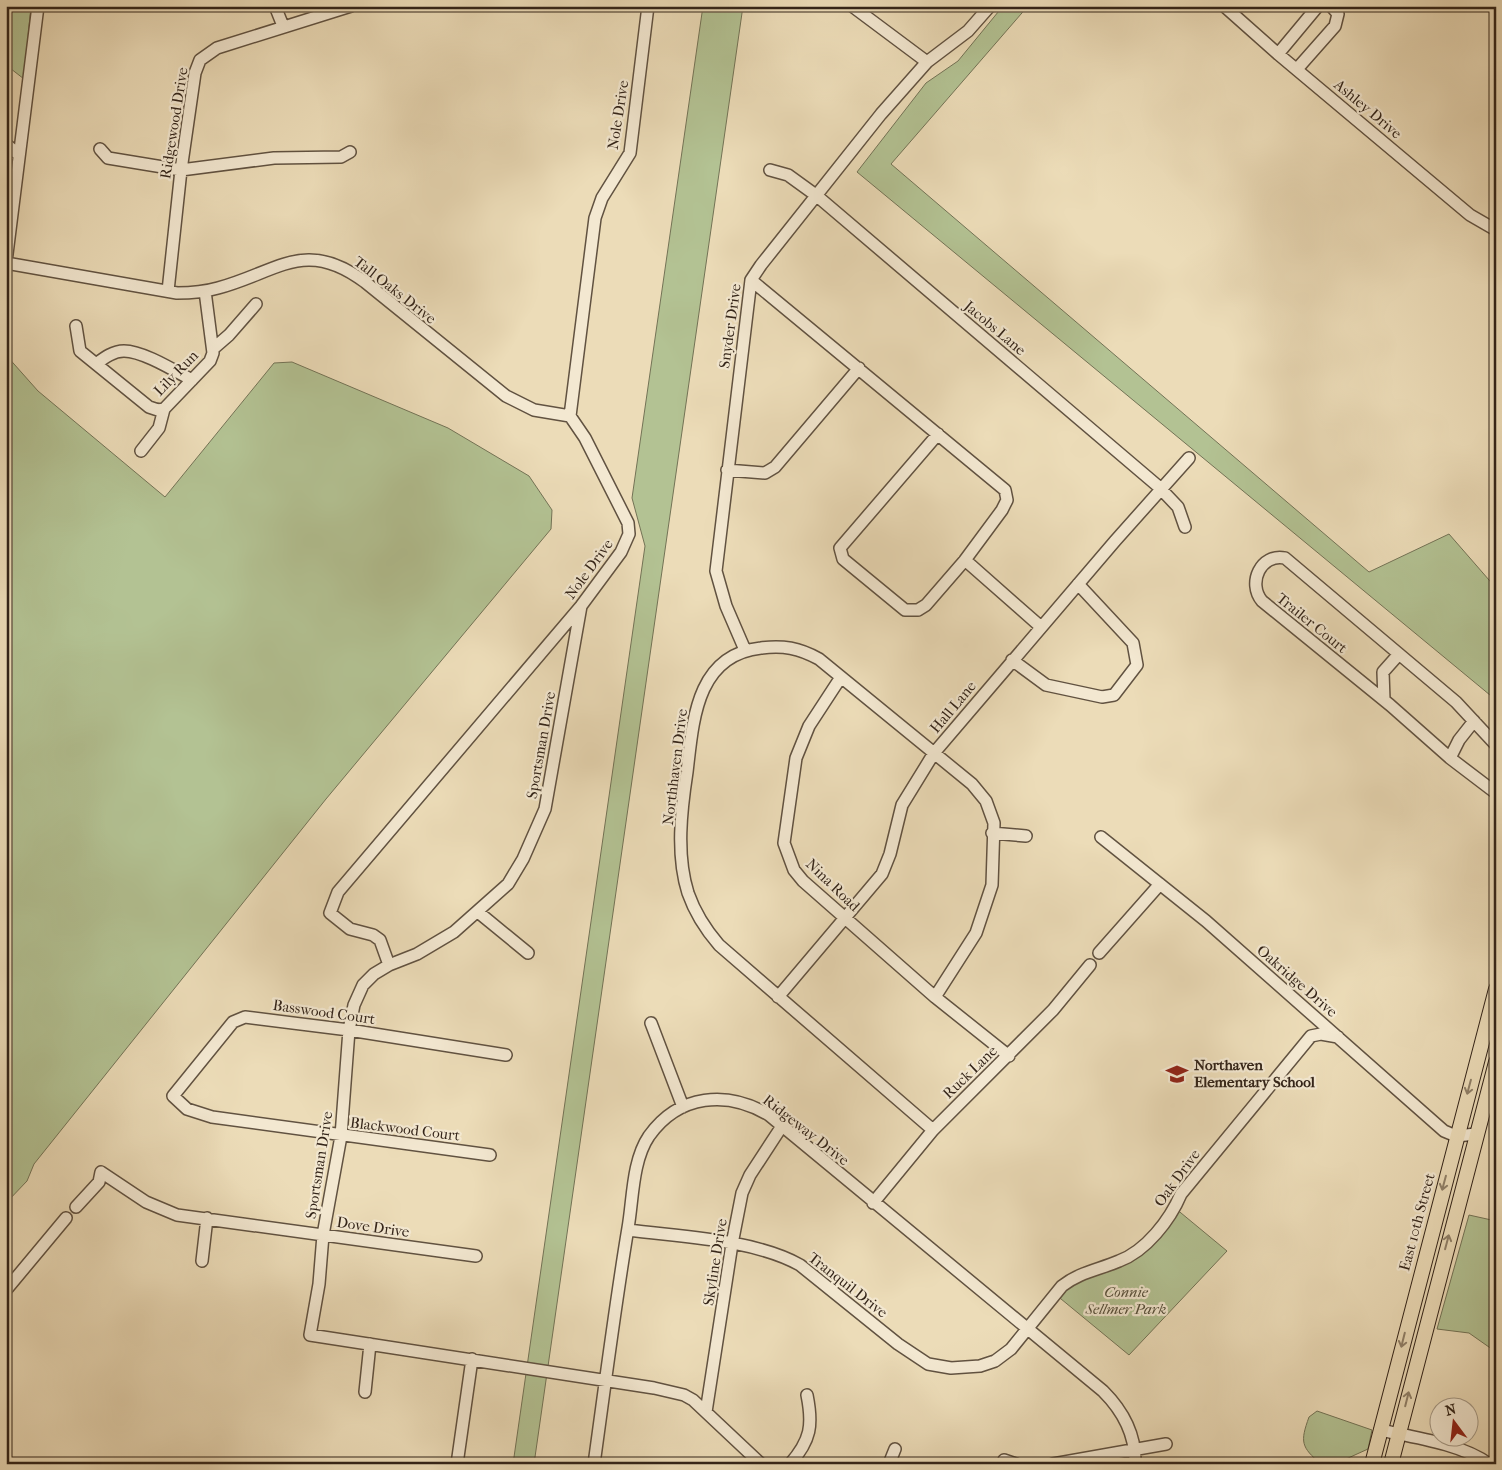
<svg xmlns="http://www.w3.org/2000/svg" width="1502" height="1470" viewBox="0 0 1502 1470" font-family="'IM FELL French Canon',serif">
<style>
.green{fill:#b3c293;stroke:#737356}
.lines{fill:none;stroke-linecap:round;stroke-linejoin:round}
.minor-casing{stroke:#615241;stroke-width:14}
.major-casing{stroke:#332419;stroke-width:16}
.minor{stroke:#f3e8d1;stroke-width:11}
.major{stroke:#ecdcb8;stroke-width:14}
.oneway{stroke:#908068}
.labels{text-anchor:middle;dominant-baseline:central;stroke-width:4.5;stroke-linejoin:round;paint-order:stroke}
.street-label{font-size:15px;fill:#332419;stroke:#f3e8d1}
.poi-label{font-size:15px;font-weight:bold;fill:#332419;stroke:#f3e8d1;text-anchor:start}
.park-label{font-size:15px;font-style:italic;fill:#534c38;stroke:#f3e8d1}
</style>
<rect width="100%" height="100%" fill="#ecdcb8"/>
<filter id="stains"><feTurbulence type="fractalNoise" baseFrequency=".004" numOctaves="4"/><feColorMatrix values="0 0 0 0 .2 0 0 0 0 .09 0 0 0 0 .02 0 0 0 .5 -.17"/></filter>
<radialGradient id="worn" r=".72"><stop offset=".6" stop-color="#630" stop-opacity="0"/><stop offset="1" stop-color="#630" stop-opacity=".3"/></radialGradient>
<path class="green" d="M6 6H31L24 79 6 65Z
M703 6H743L534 1464H513L645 546 632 498Z
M1003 6H1028L891 164 1369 572 1449 534 1496 588V700L857 172 926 83 958 61Z
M6 355 38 391 165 497 274 363 292 362 448 428 529 476 552 510 551 529 326 799 34 1164 27 1181 6 1203Z
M1175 1208 1227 1251 1129 1355 1055 1294 1118 1262 1150 1238Z
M1469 1215 1496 1221V1352L1469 1333 1437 1329Z
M1317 1411 1372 1430 1368 1449 1335 1464H1321C1301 1447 1300 1442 1309 1417Z"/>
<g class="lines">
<g class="minor-casing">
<path id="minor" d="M275 6 283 26
M852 6 927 62 968 31 990 6
M1224 6 1278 54 1470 215 1496 230
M1278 54 1318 6
M1297 69 1335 26 1338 14 1331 6
M6 144 19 155
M100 149 108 158 181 170 274 158 341 157 350 152
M770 170 788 175 817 196 1159 487 1178 507 1185 527
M6 262 38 6
M6 263 177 293C191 293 204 292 218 288 278 272 305 237 365 282L506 396 534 410 570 416
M751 280 1005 490 1007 500 1002 510 965 560 1041 627
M168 291 181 170 195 73 200 60 217 48 351 6
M76 326 80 351 149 407 158 410 164 409 210 361 213 353 205 291
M214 348 229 335 256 304
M96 364C104 358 113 351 124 351 143 351 175 371 192 380
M938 434 840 548 843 559 905 610H918L926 605 965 560
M141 451 159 428 164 409
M727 470 765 473 775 467 859 368
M581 606 545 809 523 859 508 884 454 932 417 954 389 965 374 974 363 985 354 1005 349 1030 341 1136 323 1235 319 1284 310 1335 654 1388 684 1395 693 1400 761 1464
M745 650 726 606 716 571 751 280 761 265 881 114 927 62
M1012 660 1046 685 1102 697 1114 695 1137 665 1133 643 1078 584
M841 677 809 726 796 758 784 843 794 870 803 881 935 997 1009 1056
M1384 700 1383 672 1399 654
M1496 745 1456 702 1285 558C1261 553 1247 583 1262 601L1390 705 1450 758 1496 793
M1450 758 1459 740 1474 721
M992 833 1026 836
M1101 837 1206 921 1444 1131 1456 1136 1476 1134
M478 912 528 953
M1099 953 1160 884
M389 965 380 940 373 935 350 929 330 913 338 892 581 606 621 552 629 534 628 523 585 438 570 416 595 218 602 198 630 153 648 6
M778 997 882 874 890 854 902 805 934 753 1115 541 1189 458
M651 1023 683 1107
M933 1130 719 945C706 930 695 913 688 893 676 855 681 811 687 772 693 721 696 655 761 648 783 645 799 648 819 659L972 784 986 801 994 823 992 885 976 933 935 997
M490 1155 212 1117 187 1109 173 1096 233 1022 245 1017 349 1030 506 1055
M873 1203 933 1130 1053 1010 1090 965
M76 1207 99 1182 101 1172 146 1202 177 1215 476 1256
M628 1230C680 1237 754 1239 800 1265L898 1344 928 1364 951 1368 980 1366 995 1361 1011 1349 1062 1286C1080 1272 1098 1270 1119 1261 1146 1251 1170 1220 1181 1194L1311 1036 1321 1034 1338 1037
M202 1261 207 1218
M6 1290 66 1218
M365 1392 370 1344
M706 1412 732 1244 742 1193 750 1175 782 1126
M1380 1430C1413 1437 1462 1444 1489 1464
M1004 1460 1016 1464
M457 1464 472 1359
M594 1464C605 1385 615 1306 628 1228 633 1200 632 1161 649 1136 679 1094 727 1090 769 1115L1103 1391C1123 1411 1136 1435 1135 1464
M790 1464C811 1440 813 1425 807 1395
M889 1464 895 1449
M1053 1464 1166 1444"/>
</g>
<g class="major-casing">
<path id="major" d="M1372 1464 1496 989
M1391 1464 1496 1062"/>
</g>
<use href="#minor" class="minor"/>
<use href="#major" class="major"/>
</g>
<defs><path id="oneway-shaft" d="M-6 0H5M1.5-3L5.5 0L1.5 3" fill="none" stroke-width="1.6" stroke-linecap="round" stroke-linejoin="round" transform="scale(1.25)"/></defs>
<g class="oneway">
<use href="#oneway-shaft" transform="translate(1469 1087) rotate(105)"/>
<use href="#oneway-shaft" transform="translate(1444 1183) rotate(105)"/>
<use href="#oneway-shaft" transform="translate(1447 1242) rotate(-75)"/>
<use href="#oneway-shaft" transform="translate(1403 1340) rotate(104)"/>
<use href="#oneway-shaft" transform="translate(1407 1399) rotate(-76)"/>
</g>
<defs>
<g id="school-bare" transform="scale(1.725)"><path d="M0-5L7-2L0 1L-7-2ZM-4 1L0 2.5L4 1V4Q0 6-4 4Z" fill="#8f2418" stroke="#f3e8d1" stroke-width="2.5" paint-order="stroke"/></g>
</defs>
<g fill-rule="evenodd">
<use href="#school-bare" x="1177" y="1074"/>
</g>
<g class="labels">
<g class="street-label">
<text transform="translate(1368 109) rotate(40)">Ashley Drive</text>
<text transform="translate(618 115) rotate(-81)">Nole Drive</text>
<text transform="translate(174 123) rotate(-81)">Ridgewood Drive</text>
<text transform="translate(395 290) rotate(38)">Tall Oaks Drive</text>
<text transform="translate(730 326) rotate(-82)">Snyder Drive</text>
<text transform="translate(995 328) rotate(40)">Jacobs Lane</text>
<text transform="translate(176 373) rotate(-46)">Lily Run</text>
<text transform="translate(589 569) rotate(-54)">Nole Drive</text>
<text transform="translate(1312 623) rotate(39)">Trailer Court</text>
<text transform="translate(953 707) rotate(-50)">Hall Lane</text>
<text transform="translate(541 745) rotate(-80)">Sportsman Drive</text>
<text transform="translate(675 767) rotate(-83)">Northhaven Drive</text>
<text transform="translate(833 885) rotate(44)">Nina Road</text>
<text transform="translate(1297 981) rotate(41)">Oakridge Drive</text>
<text transform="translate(324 1012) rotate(8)">Basswood Court</text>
<text transform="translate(970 1072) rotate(-44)">Ruck Lane</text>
<text transform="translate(405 1129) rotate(7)">Blackwood Court</text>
<text transform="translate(806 1130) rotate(38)">Ridgeway Drive</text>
<text transform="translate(319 1165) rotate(-81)">Sportsman Drive</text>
<text transform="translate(1177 1178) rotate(-54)">Oak Drive</text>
<text transform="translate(1417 1222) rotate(-75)">East 10th Street</text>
<text transform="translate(373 1227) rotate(8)">Dove Drive</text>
<text transform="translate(715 1262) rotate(-81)">Skyline Drive</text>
<text transform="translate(848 1285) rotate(38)">Tranquil Drive</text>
</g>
<g class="poi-label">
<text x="1194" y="1065">Northaven<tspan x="1194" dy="17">Elementary School</tspan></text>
</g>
<g class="park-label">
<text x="1126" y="1292">Connie<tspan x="1126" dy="17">Sellmer Park</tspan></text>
</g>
</g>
<rect width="1502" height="1470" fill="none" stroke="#ecdcb8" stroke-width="25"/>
<rect x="8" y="8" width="1487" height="1455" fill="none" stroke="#332419" stroke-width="2.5"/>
<rect x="12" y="12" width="1477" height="1445" fill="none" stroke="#332419"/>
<g transform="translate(1454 1422) rotate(345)"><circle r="24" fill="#f3e8d1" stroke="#a69a87"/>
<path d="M0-4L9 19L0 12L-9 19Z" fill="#8f2418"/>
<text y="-8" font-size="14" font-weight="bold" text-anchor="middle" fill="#332419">N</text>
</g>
<rect width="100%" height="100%" filter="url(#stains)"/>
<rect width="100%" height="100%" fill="url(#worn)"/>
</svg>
